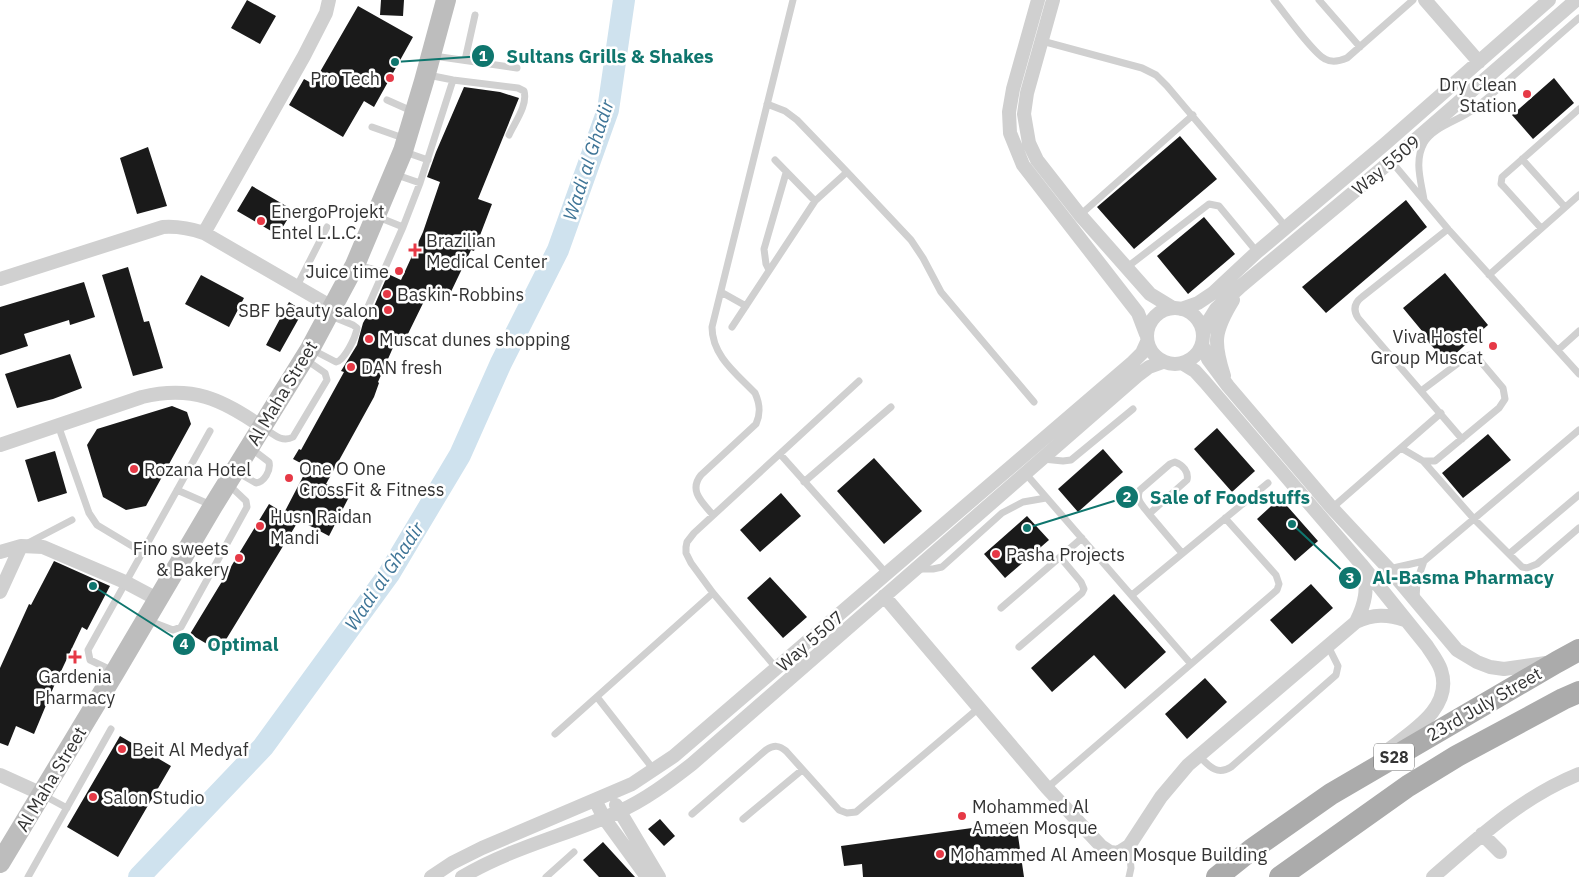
<svg xmlns="http://www.w3.org/2000/svg" width="1579" height="877" viewBox="0 0 1579 877" font-family="'IBM Plex Sans',sans-serif">
<style>
.lines{fill:none;stroke-linecap:round;stroke-linejoin:round}
.river{stroke:#cfe2ee;stroke-width:22}
.building{fill:#1a1a1a}
.lane{stroke:#d0d0d0;stroke-width:7}
.street{stroke:#d0d0d0;stroke-width:14}
.secondary{stroke:#bdbdbd;stroke-width:20}
.primary{stroke:#ababab;stroke-width:22}
.poi-dot{fill:#e63946;stroke:#fff;stroke-width:2}
.labels{text-anchor:middle;dominant-baseline:central;stroke-width:5;stroke-linejoin:round;paint-order:stroke}
.shield{fill:#fff;stroke:#707070;stroke-width:1}
.shield-label{font-size:16px;font-weight:bold;fill:#333}
.poi-label{font-size:18px;fill:#333;stroke:#fff;text-anchor:start}
.street-label{font-size:18px;fill:#333;stroke:#fff}
.water-label{font-size:19px;font-style:italic;fill:#3f7597;stroke:#fff}
.leader{fill:none;stroke:#0f766e;stroke-width:2}
.callout-dot{fill:#0f766e;stroke:#fff;stroke-width:2}
.mark-label{font-size:15px;text-anchor:middle;font-weight:bold;fill:#fff}
.callout-label{font-size:19px;text-anchor:middle;font-weight:bold;fill:#0f766e;stroke:#fff;stroke-width:5;stroke-linejoin:round;paint-order:stroke}
</style>
<rect width="100%" height="100%" fill="#fff"/>
<g class="lines">
<path class="river" d="M139 877 263 747 389 574 460 455 501 363 558 250 608 110 624 0"/>
</g>
<path class="building" d="M247 0 276 16 260 44 231 28Z
M381 0H404L403 16 380 15Z
M358 6 413 37 374 107 364 101 343 137 289 105 304 79 313 84Z
M1554 78 1574 103 1533 139 1512 115Z
M464 87 500 92 519 98 478 199 492 204 474 251 471 250 449 296 430 289 405 340 398 336 378 382 379 383 374 397 326 484 350 495 329 536 299 520 219 651 190 634 269 504 284 513 308 467 293 459 299 449 301 450 344 372 341 371 357 345 363 323 368 314 372 311 388 274 401 280 423 232 440 182 427 177 436 152Z
M1180 136 1217 179 1134 249 1097 207Z
M148 147 167 206 137 214 120 158Z
M252 186 293 210 278 235 237 211Z
M1406 200 1427 227 1326 313 1302 287Z
M1204 217 1235 254 1188 294 1157 256Z
M128 267 144 322 149 321 163 368 133 376 102 275Z
M1445 273 1488 325 1446 362 1425 338 1427 337 1403 308Z
M201 275 244 298 229 327 185 304Z
M84 282 95 317 70 325 69 320 24 334 28 346 0 355V307Z
M289 302 303 311 280 352 266 345Z
M70 354 82 388 53 399 17 408 5 374Z
M172 406 187 412 191 424 146 506 126 510 103 497 87 445 97 429Z
M1217 428 1255 471 1232 492 1194 449Z
M1488 434 1511 460 1463 498 1442 473Z
M1103 449 1123 472 1078 512 1058 489Z
M55 451 67 493 38 502 25 460Z
M874 458 922 511 884 544 837 491Z
M781 493 801 516 760 552 740 530Z
M1280 498 1318 541 1295 561 1257 519Z
M1027 516 1049 540 1005 578 984 554Z
M54 561 110 586 87 630 82 627 54 686 34 734 16 726 8 746 0 743V668L29 604 31 605Z
M770 577 807 617 783 638 747 598Z
M1311 584 1333 608 1292 644 1270 620Z
M1114 594 1166 652 1125 689 1094 655 1052 692 1031 668Z
M1205 678 1227 702 1187 739 1165 714Z
M120 736 171 766 118 857 67 827Z
M660 819 675 836 664 846 648 829Z
M1016 822 1024 877H863L862 864 844 866 841 846Z
M603 842 635 877H599L583 860Z"/>
<g class="lines">
<path class="lane" d="M1274 0C1284 12 1313 53 1325 59 1332 63 1340 61 1347 58L1413 0
M1319 0 1360 47
M1042 41 1142 68 1156 75 1167 86 1286 227
M434 56 517 68
M465 60 475 15
M428 75 453 80 518 88 524 91C528 105 515 122 509 135
M387 100 414 112
M767 104 785 111 797 120 847 172 911 240 923 258 941 292 1034 402
M372 127 406 139
M405 152 428 160
M1522 159 1565 207
M775 160 815 201
M1391 161 1448 229 1579 374
M394 174 420 183
M1424 200C1421 181 1414 161 1424 143 1434 126 1459 121 1474 109 1510 80 1544 48 1579 18
M1080 215 1193 115
M378 217 403 227
M1541 228 1504 187 1501 184 1502 177 1579 109
M1448 229 1362 297C1354 303 1353 310 1358 318L1462 439
M357 265 383 272
M1126 268 1209 204 1219 206 1257 252
M769 270 766 264 764 249 786 173
M1489 275 1579 195
M297 286 327 227
M721 292 746 306
M367 309 403 227 420 183 453 80
M732 327 815 201 847 172
M311 349 336 362C344 361 356 337 357 328L353 325 331 316
M1558 350 1579 331
M58 425 89 513 97 525 142 552
M264 428C273 434 282 443 293 437L327 380 325 373 305 359
M1401 448 1423 461H1435L1499 408 1505 399 1503 388 1476 356 1469 355 1421 391
M780 454 887 574
M1043 459 1063 461 1071 460 1133 409
M1423 461 1474 519 1522 567 1527 568 1537 564 1579 528
M1175 462C1183 465 1189 472 1187 480L1149 514C1143 506 1135 500 1140 490L1170 464Z
M237 472 256 483C264 482 271 471 269 462L252 449
M1026 474 1191 664
M804 482 891 407
M177 490 211 505
M1332 508 1441 413
M1149 514 1182 553
M713 515C703 503 688 491 701 475L756 424C761 413 760 404 755 393 737 374 712 356 712 327L793 0
M26 544 72 520
M1509 554 1579 495
M917 569H933L942 567 1002 513 1023 502 1046 498
M1389 569 1424 561 1579 430
M1132 595 1268 483
M1416 599 1417 581 1424 561
M1001 608 1082 538
M147 620 173 630 181 627 247 507 246 501 229 485
M1019 647 1082 593 1084 589 1081 582 1060 557
M777 669 713 593 691 563 686 553V547L687 542 694 533 859 381
M113 671 90 660 88 650 210 431
M597 697 654 770
M555 734 713 593
M1199 756C1209 766 1217 776 1231 767L1336 675 1338 666 1328 646
M1047 788 1277 590 1279 584 1276 575 1225 518
M43 795 67 808
M692 814 766 750C774 745 779 745 786 751L839 810 847 813 856 812 980 707
M743 819 802 770
M28 877 111 729
M546 877 574 852
M1129 877 1131 868 1129 846"/>
<path class="street" d="M1038 0 1013 89 1009 112 1010 133 1023 165 1138 313 1146 334
M1053 0 1027 93 1024 114 1029 143 1037 160 1080 215 1150 294 1173 308
M1425 0 1479 62
M204 233 304 56 326 13 329 0
M0 279 163 227C178 226 189 228 204 233L332 307
M1147 336a28 28 0 1 1 56 0a28 28 0 1 1-56 0Z
M1181 309 1198 303 1213 293 1257 252 1385 144 1549 0
M1203 334 1206 325 1216 309 1241 286 1391 161 1576 0
M1202 344 1208 359 1228 386 1332 508 1389 569 1457 650 1477 662 1490 667 1504 669 1546 663
M1182 363 1195 371 1205 382 1361 564 1427 646C1432 654 1438 661 1441 670 1454 709 1409 733 1384 753
M1224 376C1213 342 1214 331 1233 300
M0 445 142 397C192 385 222 399 262 427
M0 552 21 546 43 547 125 582 157 599
M0 592 21 546
M884 596 1047 788 1101 846 1110 852 1118 853 1129 846 1161 797 1188 765 1356 622C1373 614 1387 614 1405 620
M1356 622C1365 604 1369 588 1362 569
M0 775 42 794
M595 800 604 818 647 877
M616 805 659 877
M1482 834 1500 852
M431 877 452 863 482 848 632 784 674 756 1133 362 1142 353 1147 342
M462 877C510 848 567 835 618 812 645 800 669 782 692 764L1137 376 1149 367 1163 362
M1433 877C1479 837 1522 797 1579 774"/>
<path class="secondary" d="M0 863 115 672 213 506 310 349 355 265 403 151 424 81 446 0"/>
<path class="primary" d="M1217 877 1251 850 1331 794 1557 662 1579 650
M1280 877 1408 786 1457 756 1563 699 1579 692"/>
</g>
<g class="poi-dot">
<circle cx="390" cy="78" r="5"/>
<circle cx="1527" cy="94" r="5"/>
<circle cx="261" cy="221" r="5"/>
<path d="M412.5 242.5h5v5h5v5h-5v5h-5v-5h-5v-5h5z"/>
<circle cx="399" cy="271" r="5"/>
<circle cx="387" cy="294" r="5"/>
<circle cx="388" cy="310" r="5"/>
<circle cx="369" cy="339" r="5"/>
<circle cx="1493" cy="346" r="5"/>
<circle cx="351" cy="367" r="5"/>
<circle cx="134" cy="469" r="5"/>
<circle cx="289" cy="478" r="5"/>
<circle cx="260" cy="526" r="5"/>
<circle cx="996" cy="554" r="5"/>
<circle cx="239" cy="558" r="5"/>
<path d="M72.5 649.5h5v5h5v5h-5v5h-5v-5h-5v-5h5z"/>
<circle cx="122" cy="749" r="5"/>
<circle cx="93" cy="797" r="5"/>
<circle cx="962" cy="816" r="5"/>
<circle cx="940" cy="854" r="5"/>
</g>
<g class="labels">
<rect class="shield" x="1374" y="743.5" width="40" height="27" rx="4"/>
<g class="shield-label">
<text x="1394" y="757">S28</text>
</g>
<g class="poi-label">
<text x="380" y="78" text-anchor="end">Pro Tech</text>
<text x="1517" y="84" text-anchor="end">Dry Clean<tspan x="1517" dy="21">Station</tspan></text>
<text x="271" y="211">EnergoProjekt<tspan x="271" dy="21">Entel L.L.C.</tspan></text>
<text x="426" y="240">Brazilian<tspan x="426" dy="21">Medical Center</tspan></text>
<text x="389" y="271" text-anchor="end">Juice time</text>
<text x="397" y="294">Baskin-Robbins</text>
<text x="378" y="310" text-anchor="end">SBF beauty salon</text>
<text x="1483" y="336" text-anchor="end">Viva Hostel<tspan x="1483" dy="21">Group Muscat</tspan></text>
<text x="379" y="339">Muscat dunes shopping</text>
<text x="361" y="367">DAN fresh</text>
<text x="299" y="468">One O One<tspan x="299" dy="21">CrossFit &amp; Fitness</tspan></text>
<text x="144" y="469">Rozana Hotel</text>
<text x="270" y="516">Husn Raidan<tspan x="270" dy="21">Mandi</tspan></text>
<text x="229" y="548" text-anchor="end">Fino sweets<tspan x="229" dy="21">&amp; Bakery</tspan></text>
<text x="1006" y="554">Pasha Projects</text>
<text x="75" y="676" text-anchor="middle">Gardenia<tspan x="75" dy="21">Pharmacy</tspan></text>
<text x="132" y="749">Beit Al Medyaf</text>
<text x="103" y="797">Salon Studio</text>
<text x="972" y="806">Mohammed Al<tspan x="972" dy="21">Ameen Mosque</tspan></text>
<text x="950" y="854">Mohammed Al Ameen Mosque Building</text>
</g>
<g class="street-label">
<text transform="translate(1386 165) rotate(-40)">Way 5509</text>
<text transform="translate(282 393) rotate(-59)">Al Maha Street</text>
<text transform="translate(810 641) rotate(-41)">Way 5507</text>
<text transform="translate(1484 704) rotate(-30)">23rd July Street</text>
<text transform="translate(51 779) rotate(-59)">Al Maha Street</text>
</g>
<g class="water-label">
<text transform="translate(588 160) rotate(-72)">Wadi al Ghadir</text>
<text transform="translate(384 576) rotate(-56)">Wadi al Ghadir</text>
</g>
</g>
<path class="leader" d="M395 62L483 56M1027 528L1127 497M1292 524L1350 578M93 586L184 644"/>
<g class="callout-dot">
<circle cx="395" cy="62" r="5"/>
<circle cx="1027" cy="528" r="5"/>
<circle cx="1292" cy="524" r="5"/>
<circle cx="93" cy="586" r="5"/>
<circle cx="483" cy="56" r="12"/>
<circle cx="1127" cy="497" r="12"/>
<circle cx="1350" cy="578" r="12"/>
<circle cx="184" cy="644" r="12"/>
</g>
<g class="mark-label">
<text x="483" y="61">1</text>
<text x="1127" y="502">2</text>
<text x="1350" y="583">3</text>
<text x="184" y="649">4</text>
</g>
<g class="callout-label">
<text x="610" y="63">Sultans Grills &amp; Shakes</text>
<text x="1230" y="504">Sale of Foodstuffs</text>
<text x="1463" y="584">Al-Basma Pharmacy</text>
<text x="243" y="651">Optimal</text>
</g>
</svg>
